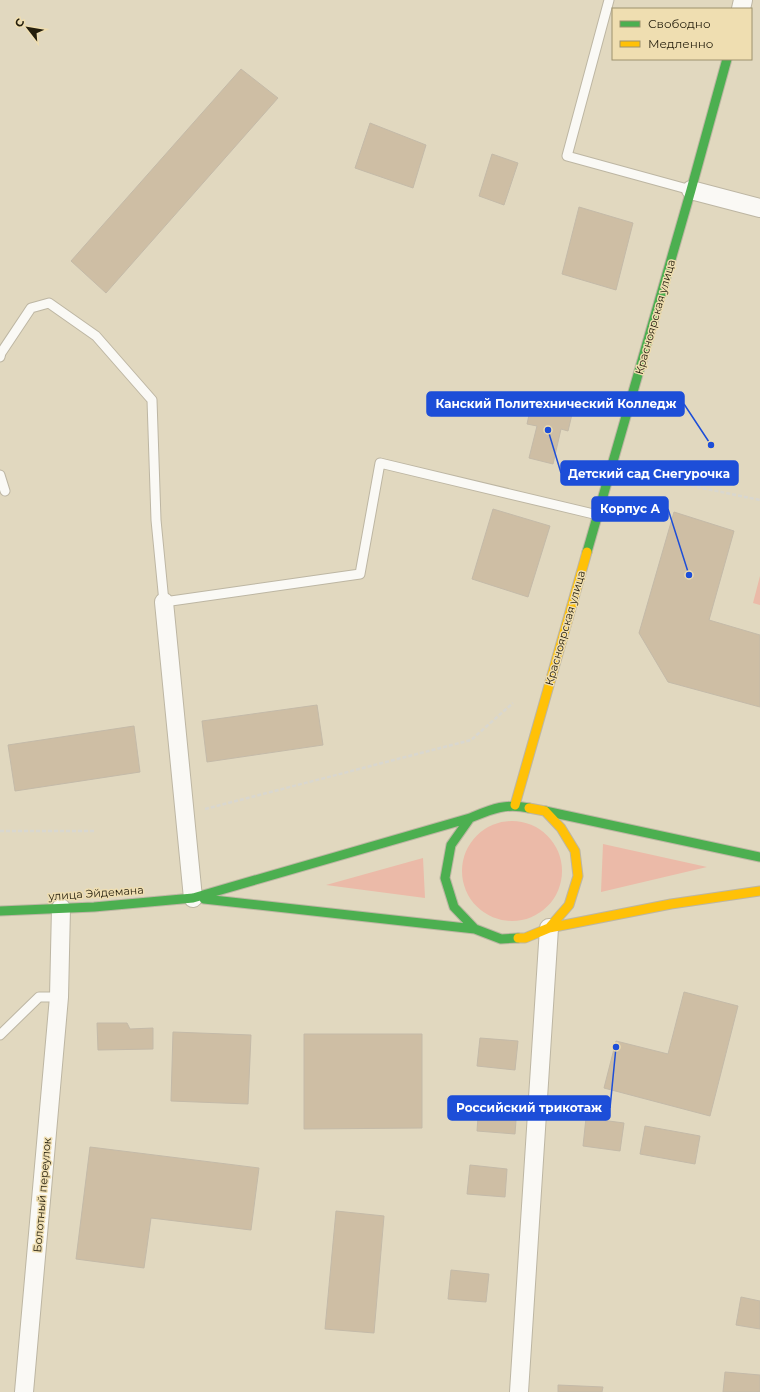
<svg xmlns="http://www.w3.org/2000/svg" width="760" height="1392" viewBox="0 0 760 1392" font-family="Montserrat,sans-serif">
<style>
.green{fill:#ebbaa8}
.building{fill:#cebea4;stroke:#c4baa8}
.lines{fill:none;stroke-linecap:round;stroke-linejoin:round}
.lane-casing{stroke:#bdb6a3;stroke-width:11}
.street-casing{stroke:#bdb6a3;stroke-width:20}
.fast-casing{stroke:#bdb6a3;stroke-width:11}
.slow-casing{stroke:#bdb6a3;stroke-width:11}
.path{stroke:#d9d7cf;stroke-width:2.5;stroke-dasharray:4 2;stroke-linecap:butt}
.lane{stroke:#faf9f5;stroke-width:9}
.street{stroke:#faf9f5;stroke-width:18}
.fast{stroke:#4caf50;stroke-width:9}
.slow{stroke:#ffc107;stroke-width:9}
.labels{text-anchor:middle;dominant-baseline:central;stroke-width:3;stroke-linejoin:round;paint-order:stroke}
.street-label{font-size:11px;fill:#251f0d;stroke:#efdeb1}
.leader{fill:none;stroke:#1d4ed8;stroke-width:1.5}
.callout-dot{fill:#1d4ed8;stroke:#efdeb1;stroke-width:1.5}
.callout{fill:#1d4ed8;stroke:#1d4ed8;stroke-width:1.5}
.callout-label{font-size:12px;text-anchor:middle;font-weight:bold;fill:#fff}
</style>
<rect width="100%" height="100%" fill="#e1d8bf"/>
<path class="green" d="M760 576V605L753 603Z
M462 871a50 50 0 1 1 100 0a50 50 0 1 1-100 0Z
M603 844 707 867 601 892Z
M423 858 425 898 326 885Z"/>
<path class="building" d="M241 69 278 98 106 293 71 261Z
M370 123 426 145 413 188 355 168Z
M492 154 518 163 504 205 479 196Z
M579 207 633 223 616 290 562 274Z
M533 397 574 406 568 431 561 429 553 464 529 458 537 426 527 424Z
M493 509 550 526 528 597 472 579Z
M674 512 734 531 709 620 760 635V707L668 682 639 633Z
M317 705 323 745 207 762 202 721Z
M134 726 140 772 15 791 8 745Z
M684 992 738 1006 710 1116 604 1088 616 1041 668 1054Z
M97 1023H127L130 1029 153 1028V1049L98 1050Z
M173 1032 251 1035 248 1104 171 1101Z
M304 1034H422V1128L304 1129Z
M480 1038 518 1041 515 1070 477 1066Z
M479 1103 517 1106 515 1134 477 1131Z
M586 1118 624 1123 620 1151 583 1146Z
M645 1126 700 1136 695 1164 640 1154Z
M90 1147 259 1168 251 1230 151 1218 144 1268 76 1259Z
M470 1165 507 1169 505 1197 467 1194Z
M336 1211 384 1216 374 1333 325 1329Z
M451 1270 489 1274 486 1302 448 1299Z
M741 1297 760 1301V1329L736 1325Z
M725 1372 760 1375V1392H723Z
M558 1385 603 1387 602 1392H558Z"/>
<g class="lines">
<g class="lane-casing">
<path id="lane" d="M609 0 567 156 691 190
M0 357 1 353 31 308 49 303 96 336 152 400 156 520 164 602 360 574 380 463 598 515
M0 475 5 491
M0 1035 39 997H59"/>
</g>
<g class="street-casing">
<path id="street" d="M741 9 743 0
M691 190 760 208
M164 602 193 898
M24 1392 59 997 61 908
M519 1392 549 928"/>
</g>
<g class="fast-casing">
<path id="fast" d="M587 552 691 190 727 59
M545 811 760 857
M470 818 451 845 445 878 454 907 475 929 501 939 518 938
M204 899 475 929
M0 911 94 907 193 898 470 818C492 809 505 803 529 808"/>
</g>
<g class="slow-casing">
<path id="slow" d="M515 805 587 552
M549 928 671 904 760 891
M518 938H525L549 928 569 905 578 876 575 851 561 828 545 811 529 808"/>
</g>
<path class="path" d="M644 476 760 500
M205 809 471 740 513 703
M0 831H96"/>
<use href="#lane" class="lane"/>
<use href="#street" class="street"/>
<use href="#fast" class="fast"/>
<use href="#slow" class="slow"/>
</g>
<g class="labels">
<g class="street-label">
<text transform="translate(655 317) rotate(-74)">Красноярская улица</text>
<text transform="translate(565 628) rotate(-74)">Красноярская улица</text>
<text transform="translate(96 893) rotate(-4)">улица Эйдемана</text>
<text transform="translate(42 1195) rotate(-85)">Болотный переулок</text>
</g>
</g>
<path class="leader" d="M711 445L684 404M548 430L561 473M689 575L668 509M616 1047L610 1108"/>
<g class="callout-dot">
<circle cx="711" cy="445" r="4"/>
<circle cx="548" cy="430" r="4"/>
<circle cx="689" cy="575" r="4"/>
<circle cx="616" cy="1047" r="4"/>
</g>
<g class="callout">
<rect x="427" y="392" width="257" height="24" rx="4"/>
<rect x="561" y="461" width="177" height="24" rx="4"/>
<rect x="592" y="497" width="76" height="24" rx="4"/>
<rect x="448" y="1096" width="162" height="24" rx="4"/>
</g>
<g class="callout-label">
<text x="556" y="408">Канский Политехнический Колледж</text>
<text x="649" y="478">Детский сад Снегурочка</text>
<text x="630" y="513">Корпус А</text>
<text x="529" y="1112">Российский трикотаж</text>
</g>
<rect x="612" y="8" width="140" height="52" fill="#efdeb1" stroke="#9e926f"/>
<rect x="620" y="21" width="20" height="6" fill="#4caf50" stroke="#9e926f"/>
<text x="648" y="28" font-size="12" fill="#251f0d">Свободно</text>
<rect x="620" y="41" width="20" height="6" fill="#ffc107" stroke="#9e926f"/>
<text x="648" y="48" font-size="12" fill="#251f0d">Медленно</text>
<g transform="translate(28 28) rotate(301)" stroke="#efdeb1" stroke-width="3" paint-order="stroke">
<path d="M0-3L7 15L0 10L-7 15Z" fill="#251f0d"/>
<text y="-6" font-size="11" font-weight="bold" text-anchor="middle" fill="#251f0d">С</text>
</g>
</svg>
